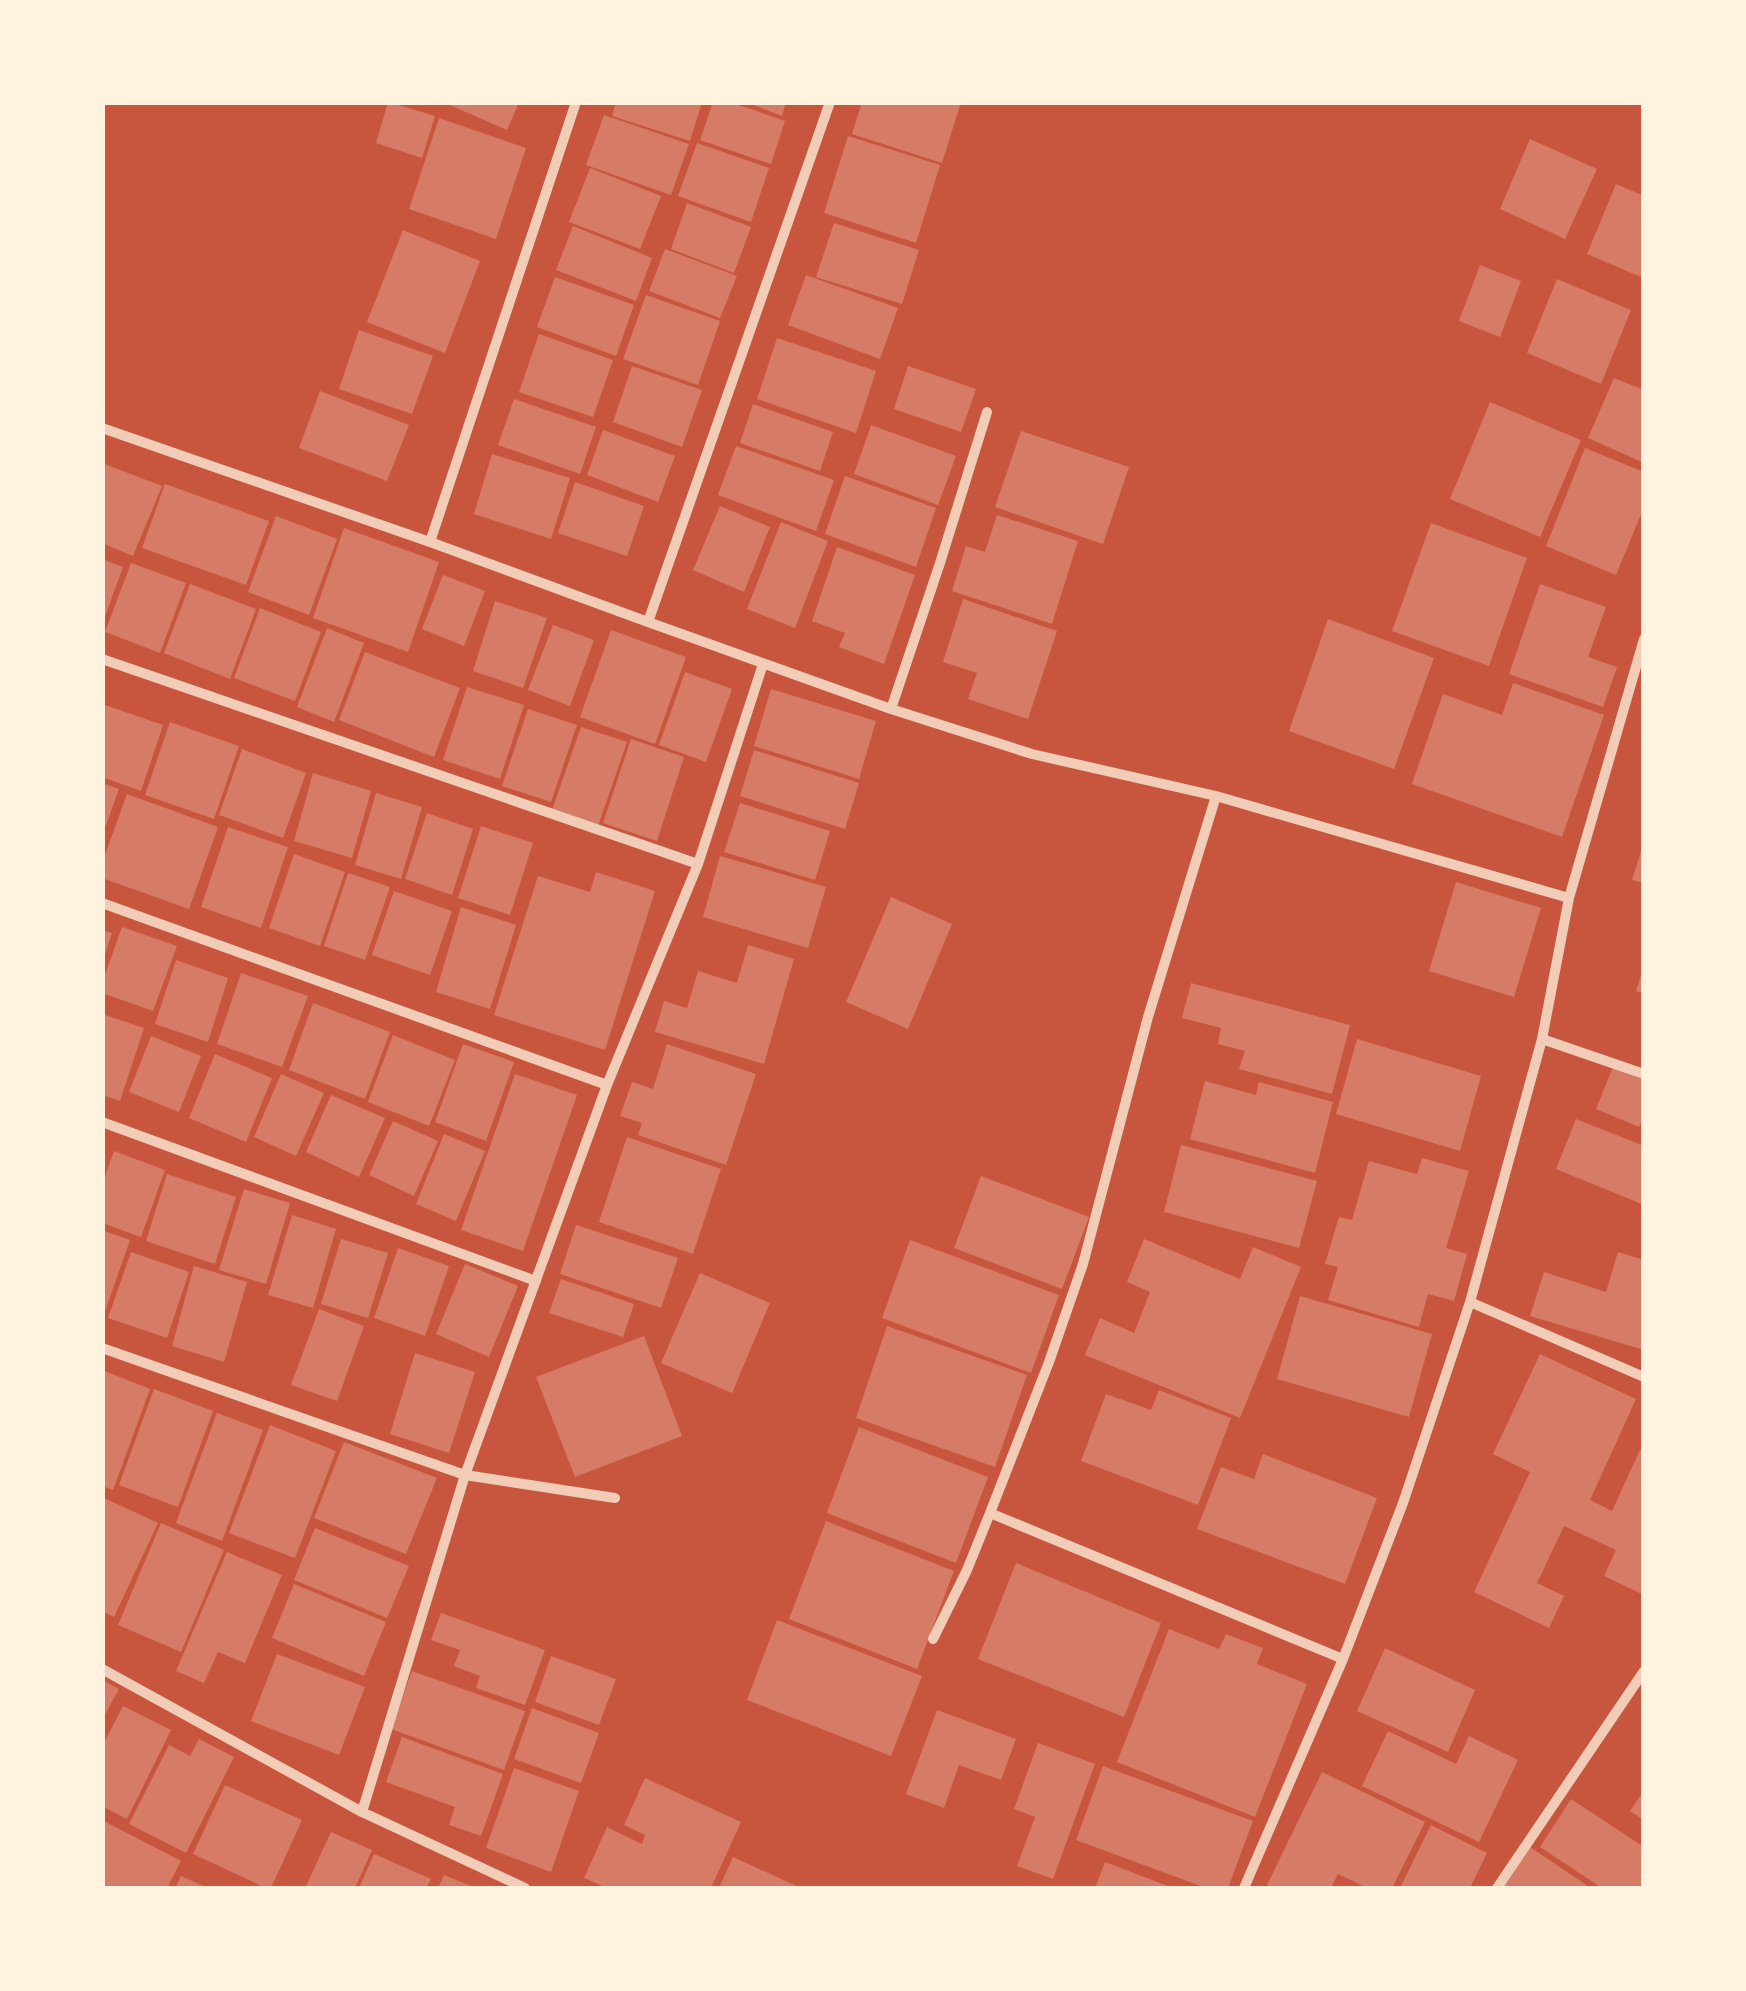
<svg xmlns="http://www.w3.org/2000/svg" width="1746" height="1991" viewBox="0 0 1746 1991" font-family="Arial,sans-serif">
<style>
.building{fill:#d67c66}
.lines{fill:none;stroke-linecap:round;stroke-linejoin:round}
.minor{stroke:#f1ccb7;stroke-width:10}
</style>
<rect width="100%" height="100%" fill="#c8553d"/>
<path class="building" d="M388 102 435 116 422 158 376 143Z
M443 102H519L507 130Z
M616 102H702L690 141 612 116Z
M713 102H730L785 121 771 164 700 140Z
M746 102H786L782 116Z
M862 102H961L942 163 852 134Z
M604 115 689 144 671 195 586 165Z
M439 118 526 148 496 239 409 209Z
M848 136 940 165 916 243 824 213Z
M1530 139 1597 169 1565 239 1500 209Z
M697 143 769 168 751 222 678 196Z
M590 168 661 196 640 249 569 222Z
M1616 184 1644 196V272L1641 277 1587 254Z
M687 203 751 227 734 273 671 249Z
M834 223 919 250 902 304 816 277Z
M573 226 652 258 636 301 556 270Z
M403 230 480 261 445 353 367 322Z
M665 249 737 276 720 318 649 291Z
M1480 265 1521 281 1500 337 1459 321Z
M806 275 898 308 880 359 788 325Z
M555 277 634 305 616 356 537 327Z
M1557 279 1631 310 1601 384 1527 353Z
M646 295 720 321 698 385 623 359Z
M359 330 433 356 412 414 339 389Z
M539 334 613 360 593 417 519 392Z
M777 338 876 371 856 433 757 399Z
M632 366 702 390 682 447 613 422Z
M908 366 976 389 961 432 894 409Z
M1614 378 1644 390V463L1588 438Z
M320 391 409 425 387 481 299 448Z
M514 399 596 427 580 474 498 445Z
M1490 402 1581 440 1540 537 1450 499Z
M753 404 833 432 820 471 740 443Z
M871 425 956 456 938 505 854 474Z
M603 430 675 456 658 502 587 475Z
M1021 431 1129 467 1103 544 995 507Z
M736 446 834 480 816 531 718 495Z
M1585 448 1644 472V507L1616 575 1546 546Z
M492 454 570 478 551 539 474 514Z
M102 463 162 486 133 556 102 543Z
M845 476 936 508 916 567 825 534Z
M575 482 644 506 627 556 558 533Z
M165 484 269 521 246 585 142 548Z
M720 506 770 527 744 592 693 570Z
M997 515 1078 541 1052 624 952 591 966 546 985 552Z
M276 516 337 539 309 615 248 592Z
M781 522 828 541 795 628 747 609Z
M1431 523 1527 558 1489 666 1392 631Z
M344 528 439 562 408 652 313 618Z
M837 547 915 575 884 664 839 647 845 633 812 621Z
M102 559 123 567 103 622H102Z
M131 563 186 583 160 653 105 632Z
M443 575 485 591 464 646 422 629Z
M190 584 256 609 230 679 164 653Z
M1540 584 1606 607 1588 657 1617 667 1603 707 1509 674Z
M963 599 1057 631 1028 719 968 699 977 673 943 662Z
M495 601 547 618 523 688 473 671Z
M260 608 321 632 295 701 234 678Z
M1328 619 1434 658 1394 769 1289 731Z
M553 625 594 640 570 706 528 690Z
M327 628 364 643 334 722 297 707Z
M611 630 686 657 655 744 580 717Z
M365 652 460 688 434 757 339 720Z
M685 672 732 689 706 762 659 745Z
M1513 683 1604 715 1562 837 1412 784 1443 694 1502 715Z
M467 687 524 705 500 779 443 760Z
M771 689 876 721 859 779 754 746Z
M102 704 163 725 141 791 102 777Z
M528 709 577 725 551 802 502 786Z
M170 722 239 746 214 819 145 795Z
M581 727 627 742 598 826 552 810Z
M631 739 684 757 657 841 603 823Z
M242 749 306 773 283 838 219 815Z
M754 750 859 783 845 829 740 796Z
M313 773 371 791 352 858 294 841Z
M102 783 119 789 103 833H102Z
M376 793 422 807 401 879 355 865Z
M127 794 218 827 189 909 102 878V863Z
M740 803 830 831 815 880 724 852Z
M427 813 473 829 452 895 405 879Z
M481 826 533 843 510 915 458 898Z
M228 827 288 847 261 928 201 907Z
M1643 845H1644V883L1632 880Z
M294 854 345 872 320 946 269 928Z
M720 856 826 887 808 948 703 917Z
M596 872 655 891 605 1050 494 1015 538 876 590 892Z
M348 873 390 887 365 960 324 946Z
M1456 882 1541 908 1514 997 1429 971Z
M394 891 452 911 430 975 372 955Z
M891 897 952 924 908 1029 846 1002Z
M461 907 516 925 490 1009 436 992Z
M122 927 177 946 153 1011 102 993V983Z
M102 930 112 933 103 960H102Z
M748 945 794 959 764 1064 655 1032 664 1001 687 1008 698 971 737 983Z
M176 960 228 978 208 1042 155 1024Z
M1643 969H1644V994L1636 991Z
M241 973 308 996 282 1067 217 1044Z
M1191 983 1350 1025 1332 1094 1239 1069 1245 1051 1218 1044 1221 1028 1182 1018Z
M313 1003 390 1032 365 1099 289 1070Z
M102 1014 144 1028 120 1101 102 1095Z
M393 1035 455 1060 429 1126 368 1102Z
M151 1036 201 1056 179 1112 129 1092Z
M1357 1039 1481 1076 1460 1151 1336 1114Z
M463 1044 514 1062 486 1141 435 1122Z
M667 1044 756 1074 726 1165 638 1135 642 1123 620 1116 632 1082 653 1089Z
M215 1054 272 1078 246 1142 189 1118Z
M1613 1067 1644 1080V1116L1639 1127 1596 1109Z
M281 1074 324 1093 296 1156 254 1137Z
M515 1074 577 1095 523 1251 461 1230Z
M1205 1081 1256 1095 1259 1082 1333 1102 1315 1173 1190 1139Z
M331 1095 385 1118 359 1177 306 1152Z
M1576 1119 1644 1146V1205L1556 1169Z
M393 1121 438 1141 414 1196 369 1175Z
M444 1134 485 1151 456 1221 416 1204Z
M627 1137 721 1169 693 1254 599 1222Z
M1181 1145 1317 1181 1299 1248 1164 1212Z
M114 1151 165 1170 141 1237 102 1223V1185Z
M1422 1158 1469 1171 1446 1248 1467 1254 1454 1301 1428 1294 1419 1327 1328 1300 1338 1267 1325 1264 1339 1217 1352 1220 1369 1161 1417 1174Z
M167 1174 236 1197 215 1264 146 1241Z
M981 1176 1089 1217 1062 1289 954 1248Z
M244 1189 290 1203 266 1284 219 1270Z
M292 1215 336 1229 313 1308 268 1295Z
M576 1225 678 1258 661 1308 560 1274Z
M102 1230 130 1240 103 1317H102Z
M341 1239 388 1253 368 1318 321 1304Z
M1144 1239 1240 1279 1253 1247 1301 1267 1240 1418 1085 1355 1100 1318 1134 1333 1150 1292 1127 1282Z
M910 1240 1059 1295 1031 1373 882 1318Z
M398 1248 449 1266 425 1336 374 1318Z
M131 1252 189 1272 167 1338 108 1318Z
M1618 1252 1644 1260V1350L1530 1316 1544 1272 1606 1292Z
M465 1264 518 1286 489 1357 436 1334Z
M194 1266 247 1282 224 1362 172 1346Z
M700 1273 770 1303 732 1393 661 1363Z
M561 1279 634 1304 623 1337 549 1313Z
M1300 1296 1432 1334 1409 1417 1277 1379Z
M319 1309 364 1326 337 1401 291 1385Z
M887 1326 1027 1375 995 1467 856 1418Z
M644 1336 682 1436 575 1477 536 1377Z
M415 1353 475 1372 449 1453 390 1434Z
M1540 1354 1636 1399 1590 1500 1612 1511 1640 1450 1644 1452V1595L1604 1576 1616 1550 1564 1526 1537 1583 1564 1596 1549 1628 1474 1592 1530 1472 1493 1454Z
M102 1370 150 1389 113 1490 102 1486Z
M154 1389 213 1411 178 1507 119 1485Z
M1159 1390 1231 1418 1198 1505 1081 1461 1106 1394 1151 1410Z
M217 1413 263 1430 222 1541 176 1523Z
M270 1425 336 1451 295 1558 229 1533Z
M859 1427 988 1477 956 1563 827 1513Z
M344 1442 437 1478 406 1554 314 1518Z
M1263 1454 1377 1498 1345 1584 1197 1529 1221 1467 1254 1479Z
M102 1497 158 1523 114 1617 102 1611Z
M826 1521 954 1571 917 1669 789 1619Z
M161 1523 224 1550 181 1652 118 1625Z
M315 1528 409 1566 387 1618 294 1580Z
M227 1552 282 1575 245 1663 218 1652 204 1683 176 1671Z
M1016 1563 1161 1623 1124 1717 978 1659Z
M294 1584 386 1622 364 1676 272 1638Z
M441 1613 545 1650 525 1705 476 1688 480 1676 454 1666 460 1650 431 1640Z
M777 1620 922 1676 891 1756 747 1700Z
M1169 1629 1219 1649 1226 1634 1263 1648 1257 1664 1307 1684 1255 1817 1117 1762Z
M1385 1648 1475 1690 1448 1752 1357 1711Z
M277 1654 365 1687 339 1755 251 1721Z
M551 1656 616 1679 599 1725 535 1702Z
M412 1671 525 1711 504 1770 391 1729Z
M102 1680 119 1689 102 1720Z
M123 1706 171 1730 127 1819 102 1806V1747Z
M532 1708 599 1733 581 1783 514 1759Z
M937 1710 1016 1739 1001 1780 959 1765 944 1808 906 1794Z
M1388 1731 1456 1764 1469 1736 1518 1760 1479 1842 1362 1786Z
M402 1737 503 1774 481 1836 449 1825 455 1807 386 1782Z
M199 1739 234 1757 186 1853 129 1824 169 1745 190 1756Z
M1038 1743 1095 1764 1053 1879 1017 1866 1035 1817 1014 1809Z
M1103 1766 1253 1821 1228 1888H1206L1076 1840Z
M514 1768 579 1791 551 1872 486 1848Z
M1322 1772 1425 1822 1392 1888H1367L1338 1874 1331 1888H1275L1267 1885Z
M645 1778 741 1822 711 1888H607L584 1878 607 1827 642 1844 645 1835 624 1825Z
M225 1785 302 1820 271 1888H266L193 1854Z
M1644 1790V1820L1630 1811Z
M1571 1799 1644 1847V1888H1602L1540 1847Z
M102 1820 181 1861 167 1888H102Z
M1431 1825 1487 1853 1470 1888H1400Z
M331 1832 372 1850 355 1888H305Z
M1530 1847 1591 1888H1502Z
M374 1854 431 1879 426 1888H359Z
M733 1857 801 1888H719Z
M1105 1862 1173 1888H1095Z
M444 1875 476 1888H438Z
M181 1876 208 1888H175Z"/>
<g class="lines">
<path class="minor" d="M102 428 430 542 648 622 830 102
M430 542 576 102
M648 622 891 709 1032 754 1216 796 1569 898
M102 659 698 864
M891 709 940 563 987 412
M1216 796 1148 1017 1083 1264 1049 1362 990 1513 1343 1659
M102 903 607 1085
M1542 1039 1644 1074
M102 1122 536 1281
M1470 1302 1644 1377
M102 1348 465 1475 615 1498
M933 1639 967 1570 990 1513
M102 1669 362 1812 465 1475 607 1085 698 864 763 664
M362 1812 525 1888
M1244 1888 1343 1659 1403 1503 1470 1302 1542 1039 1569 898 1644 639
M1497 1888 1644 1671"/>
</g>
<rect width="1746" height="1991" fill="none" stroke="#fff3e0" stroke-width="210"/>
</svg>
